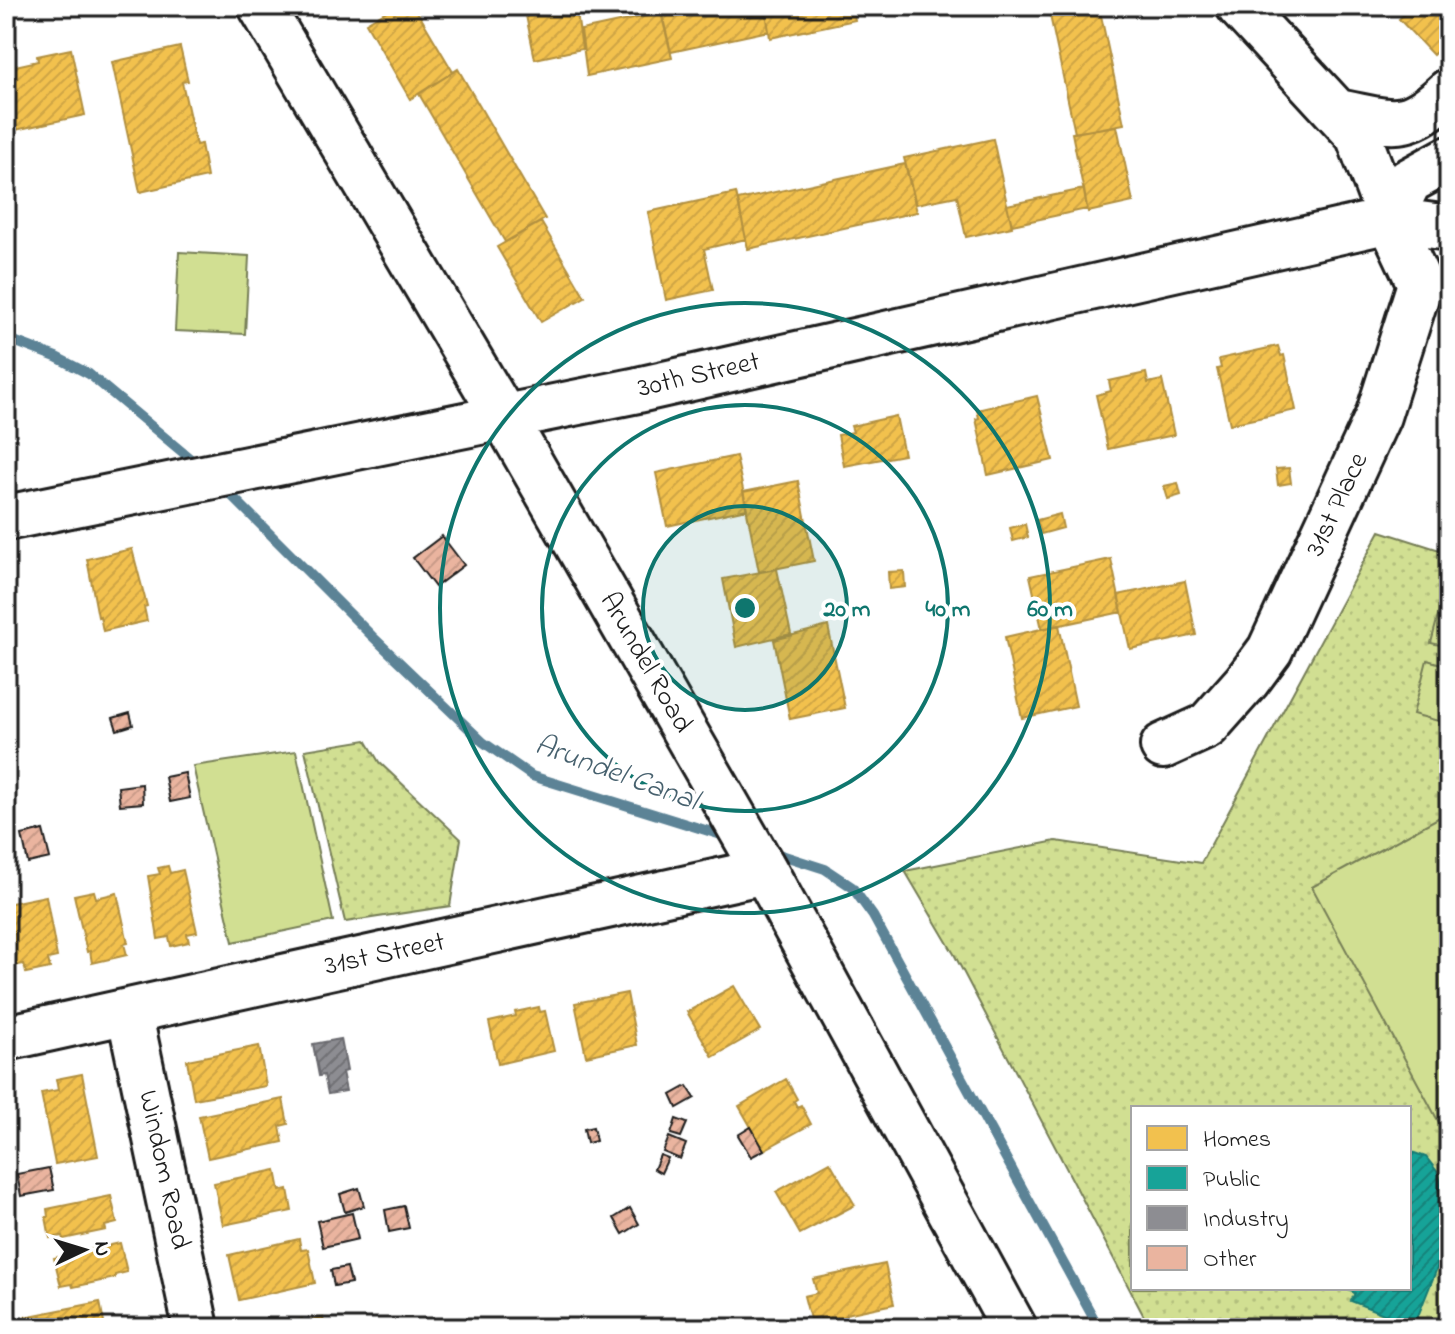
<svg xmlns="http://www.w3.org/2000/svg" width="1455" height="1334" viewBox="0 0 1455 1334" font-family="'Indie Flower',sans-serif">
<style>
.park{fill:url(#park-dots);stroke:#767e57;stroke-width:2;fill-rule:evenodd}
.garden{fill:#d1df92;stroke:#767e57;stroke-width:2}
.homes{fill:url(#homes-hatch);stroke:#b2903f;stroke-width:2}
.public{fill:url(#public-hatch);stroke:#187a73;stroke-width:2}
.industry{fill:url(#industry-hatch);stroke:#6b6b6f;stroke-width:2}
.lines{fill:none;stroke-linecap:round;stroke-linejoin:round}
.stream{stroke:#5c8396;stroke-width:10}
.building{fill:url(#building-hatch);stroke:#1c1c1c;stroke-width:2}
.minor-casing{stroke:#1c1c1c;stroke-width:50}
.minor{stroke:#fff;stroke-width:44}
.ring{fill:none;stroke:#0f766e;stroke-width:4}
.labels{text-anchor:middle;dominant-baseline:central;stroke-width:8;stroke-linejoin:round;paint-order:stroke}
.street-label{font-size:28px;fill:#1c1c1c;stroke:#fff}
.water-label{font-size:30px;font-style:italic;fill:#47616e;stroke:#fff}
.centre{fill:#0f766e;stroke:#fff;stroke-width:4}
.ring-label{font-size:24px;text-anchor:middle;font-weight:bold;fill:#0f766e;stroke:#fff;stroke-width:8;stroke-linejoin:round;paint-order:stroke}
</style>
<defs>
<pattern id="park-dots" width="8" height="8" patternUnits="userSpaceOnUse" patternTransform="scale(2)"><rect width="8" height="8" fill="#d1df92"/><path d="M2 2h.1M6 6h.1" fill="none" stroke="#b3bf7d" stroke-width="1.8" stroke-linecap="round"/></pattern>
<pattern id="homes-hatch" width="6" height="6" patternUnits="userSpaceOnUse" patternTransform="scale(2)"><rect width="6" height="6" fill="#f2c14e"/><path d="M-1 1l2-2M0 6l6-6M5 7l2-2" fill="none" stroke="#cfa544"/></pattern>
<pattern id="public-hatch" width="6" height="6" patternUnits="userSpaceOnUse" patternTransform="scale(2)"><rect width="6" height="6" fill="#17a398"/><path d="M-1 1l2-2M0 6l6-6M5 7l2-2" fill="none" stroke="#14847b"/></pattern>
<pattern id="industry-hatch" width="6" height="6" patternUnits="userSpaceOnUse" patternTransform="scale(2)"><rect width="6" height="6" fill="#8d8d92"/><path d="M-1 1l2-2M0 6l6-6M5 7l2-2" fill="none" stroke="#727276"/></pattern>
<pattern id="building-hatch" width="6" height="6" patternUnits="userSpaceOnUse" patternTransform="scale(2)"><rect width="6" height="6" fill="#eab49f"/><path d="M-1 1l2-2M0 6l6-6M5 7l2-2" fill="none" stroke="#c89a88"/></pattern>
</defs>
<rect width="100%" height="100%" fill="#fff"/>
<filter id="ink" filterUnits="userSpaceOnUse"><feTurbulence type="fractalNoise" baseFrequency=".0125" numOctaves="2"/><feDisplacementMap in="SourceGraphic" scale="16" xChannelSelector="R" yChannelSelector="G"/><feConvolveMatrix kernelMatrix="1 2 1 2 8 2 1 2 1" color-interpolation-filters="sRGB"/></filter>
<g filter="url(#ink)">
<path class="park" d="M1380 531 1449 553V1328H1150L954 954 905 871 1056 841 1201 863ZM1133 1108H1409V1288H1133Z
M366 740 379 762 461 839 450 906 345 922 305 750Z"/>
<path class="garden" d="M179 252 249 256 245 334 175 331Z
M1445 589 1449 590V647L1431 643Z
M1427 660 1449 666V724L1413 714Z
M296 751 333 921 233 942 193 766Z
M1449 812V1141L1312 887Z"/>
<path class="homes" d="M395 6H414L453 72 410 99 366 23Z
M524 6H576L582 49 535 59Z
M660 6H765L769 31 671 52Z
M765 6H852L855 20 770 38Z
M1048 6H1099L1124 124 1075 133Z
M1413 6H1449V39L1433 55 1399 19Z
M661 13 672 58 587 76 581 30Z
M180 47 188 81 182 82 196 145 201 144 207 177 140 192 112 62Z
M71 49 85 115 6 132V68L38 61 37 56Z
M458 69 545 219 505 242 419 94Z
M1117 126 1133 202 1088 212 1072 133Z
M993 139 1012 227 966 237 957 196 916 204 904 158Z
M905 164 917 212 748 249 738 200Z
M1084 189 1087 209 1012 225 1007 205Z
M736 193 746 239 704 249 713 290 666 300 648 212Z
M541 222 585 297 541 322 497 247Z
M1278 346 1281 356 1284 355 1296 410 1230 424 1217 369 1221 368 1219 359Z
M1146 373 1148 383 1162 380 1174 435 1108 449 1096 395 1111 391 1109 381Z
M1037 396 1053 460 988 475 976 419 979 418 977 410Z
M896 416 904 455 844 466 838 435 853 432 851 426Z
M736 456 747 509 667 526 656 473Z
M1289 468 1291 483 1278 485 1276 469Z
M798 481 814 561 759 572 743 492Z
M1178 483 1181 495 1168 499 1164 486Z
M1060 514 1063 528 1041 534 1037 520Z
M1025 524 1028 537 1013 541 1010 528Z
M132 549 147 606 144 607 147 621 103 631 100 616 98 617 87 559Z
M1111 559 1122 612 1042 629 1030 576Z
M777 569 791 634 736 647 723 579Z
M904 571 905 587 889 589 888 572Z
M1185 581 1196 635 1130 649 1118 595Z
M1059 625 1076 706 1022 718 1005 637Z
M828 626 845 708 790 719 774 640Z
M168 866 170 873 183 870 197 932 187 934 189 942 171 946 169 937 158 939 148 876 160 874 158 868Z
M94 891 96 898 117 893 128 943 124 944 127 955 92 963 90 951 87 952 74 895Z
M46 896 57 957 48 959 50 968 26 973 24 964 12 966 6 937V904Z
M734 986 760 1030 713 1057 687 1012Z
M627 993 637 1045 586 1056 575 1003Z
M539 1007 540 1012 545 1011 554 1051 498 1064 489 1022 516 1016 515 1012Z
M259 1046 266 1086 194 1099 187 1060Z
M82 1074 98 1156 55 1164 41 1093 58 1090 56 1079Z
M786 1079 797 1099 794 1101 797 1107 801 1105 811 1124 764 1150 739 1106Z
M283 1099 288 1124 280 1126 283 1142 208 1158 199 1116Z
M830 1162 855 1205 800 1234 776 1192Z
M276 1170 280 1191 288 1189 292 1211 223 1225 214 1183Z
M111 1196 117 1223 105 1226 106 1230 63 1239 62 1236 50 1238 46 1217H48L47 1209Z
M299 1239 301 1250 308 1249 315 1283 239 1300 229 1255Z
M120 1243 127 1272 115 1275V1278L73 1287 72 1284 61 1286 54 1258Z
M885 1264 894 1304 846 1314 848 1326 839 1328H826L822 1326 820 1317 810 1319 804 1296 817 1293 813 1279Z
M100 1302 105 1328H26L24 1317Z
M323 1318 325 1328H262L302 1319 303 1322Z"/>
<path class="public" d="M1409 1151 1426 1157 1439 1174 1444 1200 1442 1219 1448 1222 1442 1236 1449 1238 1414 1326 1351 1301 1355 1293 1344 1288H1409Z"/>
<path class="industry" d="M341 1039 347 1071 342 1072 346 1091 328 1094 324 1075 319 1076 313 1044Z"/>
<g class="lines">
<path class="stream" d="M6 338 56 357 89 374 199 466
M223 487 372 636 483 742 532 776 731 838
M769 851 825 869 852 887 873 916 1099 1328"/>
</g>
<path class="building" d="M442 536 464 565 435 587 413 558Z
M130 713 133 725 117 730 113 718Z
M185 773 190 798 170 802 165 777Z
M142 784 143 803 120 805 118 787Z
M43 830 50 858 28 863 22 835Z
M687 1086 695 1098 677 1108 671 1095Z
M676 1119 687 1123 681 1137 671 1134Z
M593 1127 596 1141 587 1143 584 1129Z
M751 1127 764 1150 751 1157 738 1135Z
M669 1137 686 1144 680 1159 663 1152Z
M660 1155 668 1158 661 1173 654 1169Z
M49 1168 54 1190 21 1196 17 1174Z
M359 1188 364 1206 345 1212 340 1194Z
M404 1206 409 1228 389 1232 385 1210Z
M630 1208 639 1224 623 1234 614 1218Z
M352 1213 358 1239 323 1247 317 1221Z
M347 1267 351 1283 334 1286 331 1270Z"/>
<g class="lines">
<g class="minor-casing">
<path id="minor" d="M261 6 504 417 765 871 1014 1328
M1337 112C1393 122 1404 133 1449 91
M1390 220 1409 181 1449 159
M6 518 638 390 1390 220 1449 228
M1163 746 1207 726 1247 681 1270 650 1378 416 1420 284 1390 220 1358 135 1239 6
M129 1011 196 1328
M6 1038 765 871"/>
</g>
<use href="#minor" class="minor"/>
</g>
</g>
<circle cx="745" cy="608" r="102" fill="#0f766e" fill-opacity=".12"/>
<g class="ring">
<circle cx="745" cy="608" r="102"/>
<circle cx="745" cy="608" r="203"/>
<circle cx="745" cy="608" r="305"/>
</g>
<g class="labels">
<g class="street-label">
<text transform="translate(699 376) rotate(-13)">30th Street</text>
<text transform="translate(1338 505) rotate(-65)">31st Place</text>
<text transform="translate(645 663) rotate(60)">Arundel Road</text>
<text transform="translate(385 955) rotate(-12)">31st Street</text>
<text transform="translate(163 1170) rotate(78)">Windom Road</text>
</g>
<g class="water-label">
<text transform="translate(616 774) rotate(20)">Arundel Canal</text>
</g>
</g>
<circle cx="745" cy="608" r="12" class="centre"/>
<g class="ring-label">
<text x="847" y="616">20 m</text>
<text x="948" y="616">40 m</text>
<text x="1050" y="616">60 m</text>
</g>
<rect width="1455" height="1334" fill="none" stroke="#fff" stroke-width="32"/>
<rect x="16" y="16" width="1423" height="1302" fill="none" stroke="#1c1c1c" stroke-width="3" filter="url(#ink)"/>
<rect x="1131" y="1106" width="280" height="184" fill="#ffffff" stroke="#a4a4a4" stroke-width="2"/>
<rect x="1147" y="1126" width="40" height="24" fill="#f2c14e" stroke="#a4a4a4" stroke-width="2"/>
<text x="1203" y="1146" font-size="24" fill="#1c1c1c">Homes</text>
<rect x="1147" y="1166" width="40" height="24" fill="#17a398" stroke="#a4a4a4" stroke-width="2"/>
<text x="1203" y="1186" font-size="24" fill="#1c1c1c">Public</text>
<rect x="1147" y="1206" width="40" height="24" fill="#8d8d92" stroke="#a4a4a4" stroke-width="2"/>
<text x="1203" y="1226" font-size="24" fill="#1c1c1c">Industry</text>
<rect x="1147" y="1246" width="40" height="24" fill="#eab49f" stroke="#a4a4a4" stroke-width="2"/>
<text x="1203" y="1266" font-size="24" fill="#1c1c1c">Other</text>
<g transform="translate(84 1250) rotate(86)" stroke="#ffffff" stroke-width="6" paint-order="stroke">
<path d="M0-6L14 30L0 20L-14 30Z" fill="#1c1c1c"/>
<text y="-12" font-size="22" font-weight="bold" text-anchor="middle" fill="#1c1c1c">N</text>
</g>
</svg>
